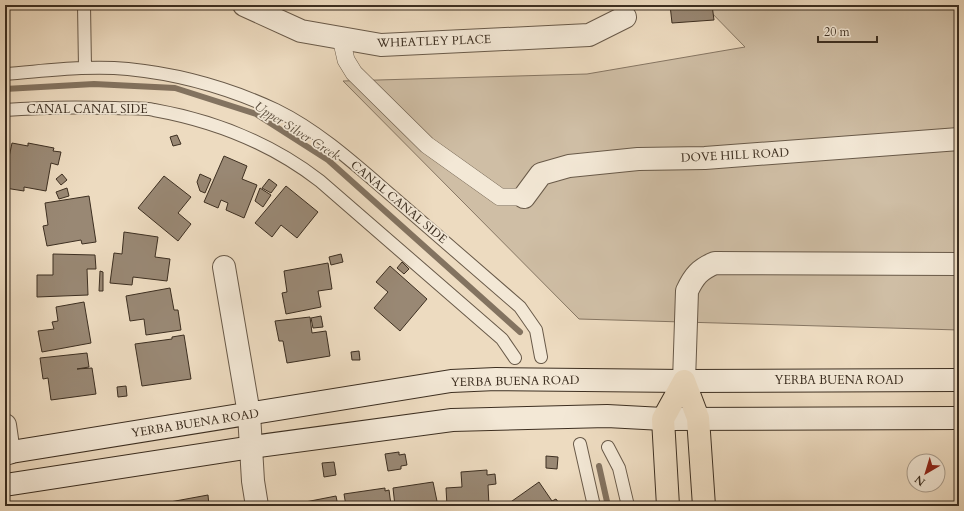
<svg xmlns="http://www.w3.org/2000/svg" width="964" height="511" viewBox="0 0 964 511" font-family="Cardo,serif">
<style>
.green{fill:#cfbea5;stroke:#867663}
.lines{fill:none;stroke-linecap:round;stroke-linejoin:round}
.stream{stroke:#837360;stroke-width:6}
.building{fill:#998874;stroke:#3d2f21}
.service-casing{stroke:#695a49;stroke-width:14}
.pedestrian-casing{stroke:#695a49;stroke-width:18}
.minor-casing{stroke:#695a49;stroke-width:24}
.secondary-casing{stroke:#3d2f21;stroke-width:24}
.motorway-casing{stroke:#3d2f21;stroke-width:24}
.service{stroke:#f3e8d6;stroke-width:12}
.pedestrian{stroke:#f3e8d6;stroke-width:17}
.minor{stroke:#f3e8d6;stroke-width:22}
.secondary{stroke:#f3e8d6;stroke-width:22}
.motorway{stroke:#eddbc0;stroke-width:22}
.labels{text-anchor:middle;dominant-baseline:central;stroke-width:3.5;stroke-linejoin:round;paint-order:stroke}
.street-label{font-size:12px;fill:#3d2f21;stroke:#f3e8d6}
.water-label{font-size:13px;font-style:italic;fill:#5a4c3b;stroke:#f3e8d6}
</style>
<rect width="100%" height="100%" fill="#eddbc0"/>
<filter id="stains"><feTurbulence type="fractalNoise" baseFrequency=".005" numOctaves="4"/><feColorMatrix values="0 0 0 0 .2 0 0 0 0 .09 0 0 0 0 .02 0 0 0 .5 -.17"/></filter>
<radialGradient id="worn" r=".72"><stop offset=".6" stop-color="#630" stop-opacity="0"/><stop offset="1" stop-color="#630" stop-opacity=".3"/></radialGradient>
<path class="green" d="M704 5H959V330L579 319 343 81 587 74 745 47Z"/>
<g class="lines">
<path class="stream" d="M5 89 94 84 175 88 256 114 328 160 520 332
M599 466 608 506"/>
</g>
<path class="building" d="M670 5H712L714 20 672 23Z
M177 135 181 144 173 146 170 137Z
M12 143 28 146V143L54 148 53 151 61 152 58 165 51 163 46 191 24 187V191L5 188V176Z
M224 156 247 166 242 179 257 185 244 218 226 210 228 203 221 200 218 208 204 202Z
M62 174 67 180 61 185 56 179Z
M200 174 211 179 205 193 200 191 197 182Z
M164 176 191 197 178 213 191 224 178 241 138 208Z
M269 179 277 185 271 193 262 188Z
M286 186 318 212 297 238 281 225 272 237 255 223Z
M67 188 69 196 59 199 56 192Z
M260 188 271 195 263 207 255 201Z
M89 196 96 242 82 244 81 240 47 246 43 226 48 225 45 203Z
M124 232 158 237 155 257 170 259 167 281 133 277 132 285 110 283 114 253 122 254Z
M53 254 95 255 96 269H87L88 295 37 297V275H53Z
M341 254 343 262 331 265 329 257Z
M402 262 409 269 404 274 397 268Z
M328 263 332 289 318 291 321 307 286 314 282 293 287 292 284 271Z
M390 266 427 299 400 331 374 308 388 292 376 282Z
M100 271 103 272V291H99Z
M170 288 174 310H178L181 330 146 335 144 319 130 321 126 296Z
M84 302 91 343 42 352 38 331 54 329 52 322 58 321 56 307Z
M321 316 323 327 313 328 311 318Z
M310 317 312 333 326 331 330 356 287 363 283 341H279L275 321Z
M184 335 191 379 142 386 135 344 172 339V337Z
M359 351 360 360H352L351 352Z
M87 353 89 367 77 369 92 368 96 394 51 400 48 378 43 379 40 358Z
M126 386 127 396 118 397 117 387Z
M399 452V455L405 454 407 465 401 466V469L388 471 385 454Z
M546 456 558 457 557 469 546 468Z
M334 462 336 475 324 477 322 463Z
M487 470V475L495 474 496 484 488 485 489 506H447L446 488 462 487 461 472Z
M433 482 438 506H395L393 488Z
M539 482 552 501 556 499 561 506H505Z
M385 488V491L389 490 391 505 346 506 344 494Z
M208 495 209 506H160L159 504Z
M336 496 338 506H295V504Z"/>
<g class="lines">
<g class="service-casing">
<path id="service" d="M84 5 85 68
M5 74C46 71 88 65 128 69 178 74 231 89 276 110 319 131 356 165 392 196 435 233 477 270 520 307L536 330 541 357
M5 110C41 107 78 107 115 108 127 109 142 107 154 110 215 121 271 143 320 181L502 339 515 358
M580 444 594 506
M608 447 619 468 628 506"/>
</g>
<g class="pedestrian-casing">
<path id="pedestrian" d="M341 38 346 60 354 73 427 145 500 197H524"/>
</g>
<g class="minor-casing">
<path id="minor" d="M244 5 301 31 381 45 589 35 625 17
M524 197 541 174 569 166 638 159 705 158 959 139
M224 267 249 414 253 481 257 506
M684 381 687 291C694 276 700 269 715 263L959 264
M5 425 9 453"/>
</g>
<g class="secondary-casing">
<path id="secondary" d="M5 453 451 381 496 379 684 381 959 380
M5 485 252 447 452 420 607 416 663 419 959 418"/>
</g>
<g class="motorway-casing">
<path id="motorway" d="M684 381 698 418 704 506
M668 506 663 419 684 381"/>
</g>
<use href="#service" class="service"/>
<use href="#pedestrian" class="pedestrian"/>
<use href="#minor" class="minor"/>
<use href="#secondary" class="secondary"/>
<use href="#motorway" class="motorway"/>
</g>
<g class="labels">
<g class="street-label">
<text transform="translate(434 41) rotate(-2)">WHEATLEY PLACE</text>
<text x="87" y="109">CANAL CANAL SIDE</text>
<text transform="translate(735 155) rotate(-3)">DOVE HILL ROAD</text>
<text transform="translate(399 202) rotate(40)">CANAL CANAL SIDE</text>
<text x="839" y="380">YERBA BUENA ROAD</text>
<text transform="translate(515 381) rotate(-1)">YERBA BUENA ROAD</text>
<text transform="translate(195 423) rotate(-9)">YERBA BUENA ROAD</text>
</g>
<g class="water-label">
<text transform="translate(297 131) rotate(32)">Upper Silver Creek</text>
</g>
</g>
<rect width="964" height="511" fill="none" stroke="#eddbc0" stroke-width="20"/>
<rect x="6" y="6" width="952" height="499" fill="none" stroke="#3d2f21" stroke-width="2"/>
<rect x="10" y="10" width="944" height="491" fill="none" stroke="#3d2f21"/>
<g transform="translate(926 473) rotate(218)"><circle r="19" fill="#f3e8d6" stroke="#aa9e8e"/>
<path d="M0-3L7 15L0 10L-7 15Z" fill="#8f2418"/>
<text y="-6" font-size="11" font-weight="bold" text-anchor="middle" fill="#3d2f21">N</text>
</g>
<path d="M818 36v6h59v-6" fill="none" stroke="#3d2f21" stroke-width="2"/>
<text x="824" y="36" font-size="12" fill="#3d2f21" stroke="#f3e8d6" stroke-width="3" paint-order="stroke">20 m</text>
<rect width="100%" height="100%" filter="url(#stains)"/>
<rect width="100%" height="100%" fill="url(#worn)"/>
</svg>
